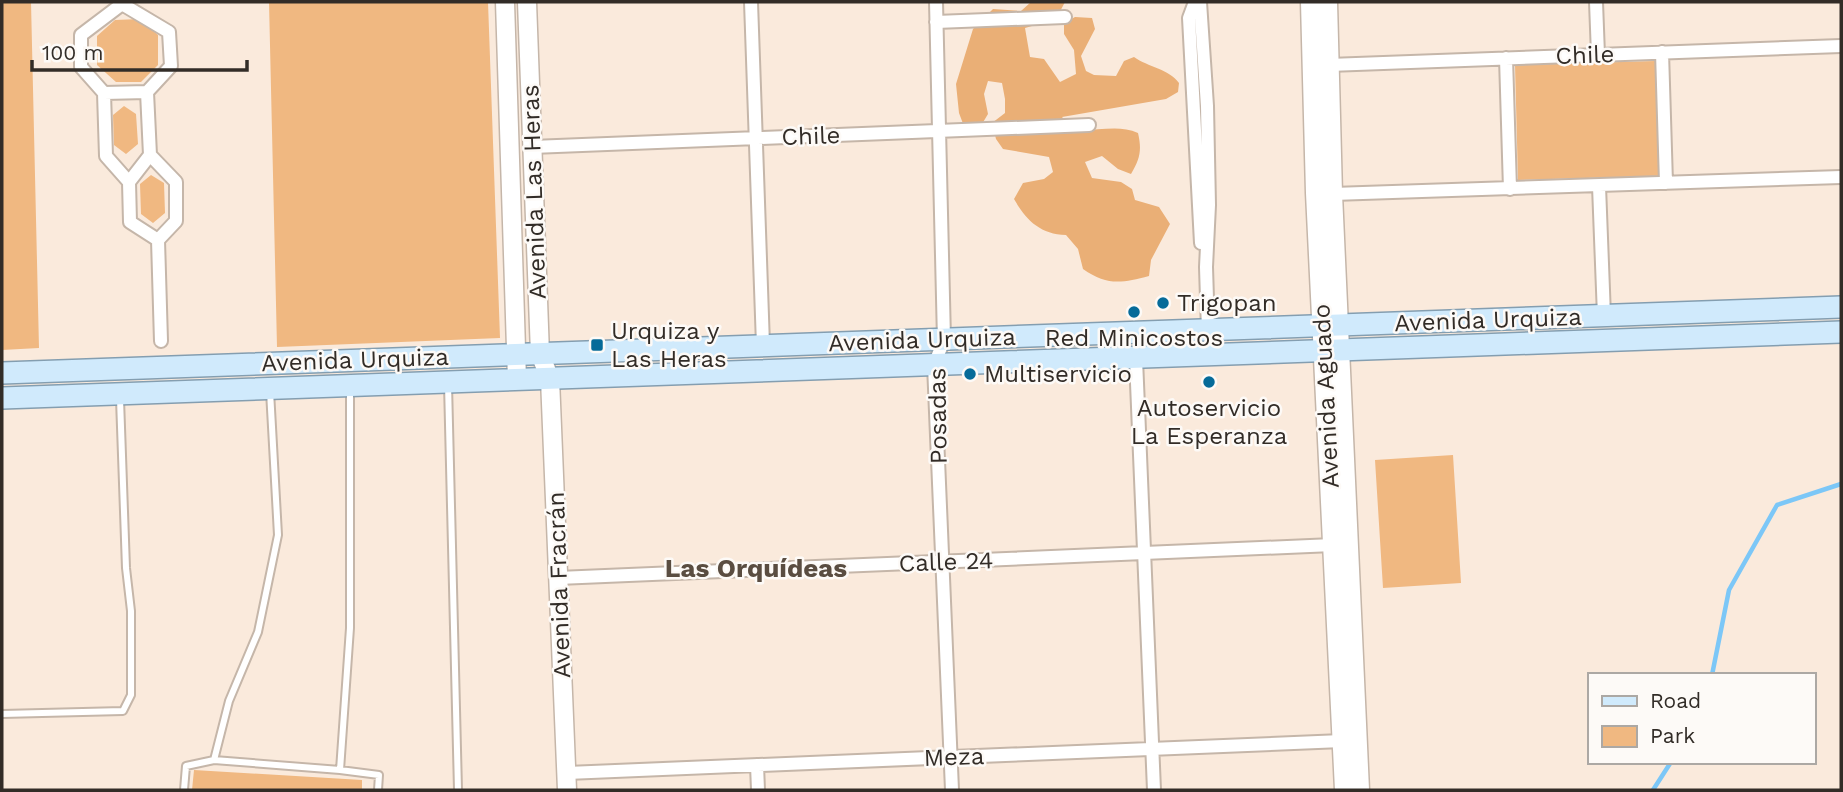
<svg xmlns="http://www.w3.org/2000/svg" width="1843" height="792" viewBox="0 0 1843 792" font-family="'Work Sans',sans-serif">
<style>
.green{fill:#f0b881}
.forest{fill:#eaaf76}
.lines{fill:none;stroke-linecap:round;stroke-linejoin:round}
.stream{stroke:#7cc7f7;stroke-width:4.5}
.lane-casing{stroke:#c5b6a9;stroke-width:10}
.street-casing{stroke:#c5b6a9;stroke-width:16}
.secondary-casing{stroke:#c5b6a9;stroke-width:21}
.primary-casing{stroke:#849eb0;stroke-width:24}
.lane{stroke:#fff;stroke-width:6}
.street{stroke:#fff;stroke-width:12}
.secondary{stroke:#fff;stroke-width:18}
.primary{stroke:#d0eafc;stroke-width:21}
.poi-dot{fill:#066b99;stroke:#fdfaf7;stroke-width:2.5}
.labels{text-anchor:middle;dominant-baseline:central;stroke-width:5;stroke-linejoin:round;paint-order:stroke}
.street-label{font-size:24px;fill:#322c27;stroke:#fdfaf7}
.poi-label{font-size:24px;fill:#322c27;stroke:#fdfaf7;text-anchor:start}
.neighbourhood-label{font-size:26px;font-weight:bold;fill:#5a4d41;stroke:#fdfaf7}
</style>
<rect width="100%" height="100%" fill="#faeadc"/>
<path class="green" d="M2 2H31L39 348 2 350Z
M269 2H488L500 338 277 347Z
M140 19 158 35V65L141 82H116L97 65V36L115 20Z
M1655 61 1659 176 1518 180 1515 65Z
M124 106 136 114 138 144 126 154 114 145 113 115Z
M151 175 164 183 165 213 153 223 141 214 140 184Z
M1453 455 1461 583 1383 588 1375 460Z
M194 770 362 780V790H192Z"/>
<path class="forest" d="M1031 2H1065L1056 19 1025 28 1030 57 1044 59 1060 82 1076 74 1074 50 1064 34V23L1075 17 1092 18 1095 29 1081 56 1086 71 1094 75 1116 76 1124 61 1134 57C1148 67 1169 69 1179 83L1178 92 1166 99 1062 117 1074 130C1095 132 1118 124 1138 133 1142 150 1140 159 1131 174L1118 169 1102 156 1085 162 1092 178 1121 182 1132 189 1135 200 1159 207 1170 224 1151 260 1149 276C1122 283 1107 286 1083 269L1078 249 1066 235C1040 234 1026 220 1014 199L1023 183 1044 179 1053 172 1049 157 1003 149 996 139 992 123 1005 113V99L1002 83 988 81 984 94 988 114 979 129H965L959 113 956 84 973 29 993 9 1021 11Z"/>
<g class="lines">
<path class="stream" d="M1712 675 1729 590 1777 505 1841 484
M1653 790 1671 762"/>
<g class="lane-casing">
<path id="lane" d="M448 384 458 790
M350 391V628L340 770 379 775 378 790
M2 714 123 711 131 695V611L126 568 120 399
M214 760 340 770
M184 790 186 766 214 760 229 701 258 632 278 535 270 391"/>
</g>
<g class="street-casing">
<path id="street" d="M122 2V4L81 35V67L104 93 106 156 129 182 130 222 158 240 161 341
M751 2 763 345
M936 2 944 340 934 365 952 790
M1195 2 1189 18 1201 243
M1200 2 1207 106 1209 205 1206 267 1208 331
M1596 2 1598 55
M122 4 169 32 171 66 147 92 150 155 176 182V221L158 240
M936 22 1065 17
M1662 52 1666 183
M1506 58 1510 189
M1329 65 1841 46
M104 93 147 92
M532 147 1089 125
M129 182 150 155
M1599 186 1604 316
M1333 194 1841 177
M1136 359 1154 790
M558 578 1333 545
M757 765 758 790
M567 773 1342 741"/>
</g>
<g class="secondary-casing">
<path id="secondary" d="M505 2 517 380
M527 2 540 354 550 379 567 790
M1310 2 1315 193 1344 790
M1328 2 1333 194 1360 790"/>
</g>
<g class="primary-casing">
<path id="primary" d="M2 373 1841 307
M2 398 1841 332"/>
</g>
<use href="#lane" class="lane"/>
<use href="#street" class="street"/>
<use href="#secondary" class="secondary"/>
<use href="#primary" class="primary"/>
</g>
<g class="poi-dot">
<circle cx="1163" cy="303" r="7"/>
<circle cx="1134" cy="312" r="7"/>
<rect x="590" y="338" width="14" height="14" rx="3.5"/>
<circle cx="970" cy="374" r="7"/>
<circle cx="1209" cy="382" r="7"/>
</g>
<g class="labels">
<g class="street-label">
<text transform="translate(1585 55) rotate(-2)">Chile</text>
<text transform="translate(811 136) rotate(-2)">Chile</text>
<text transform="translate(534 192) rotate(-92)">Avenida Las Heras</text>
<text transform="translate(1488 320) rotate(-2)">Avenida Urquiza</text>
<text transform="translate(922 340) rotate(-2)">Avenida Urquiza</text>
<text transform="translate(355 360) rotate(-2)">Avenida Urquiza</text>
<text transform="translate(1326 396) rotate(-93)">Avenida Aguado</text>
<text transform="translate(938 416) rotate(-91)">Posadas</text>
<text transform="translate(946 562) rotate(-2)">Calle 24</text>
<text transform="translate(559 585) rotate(-92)">Avenida Fracrán</text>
<text transform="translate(954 757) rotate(-2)">Meza</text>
</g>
<g class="poi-label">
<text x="1177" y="303">Trigopan</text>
<text x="611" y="331">Urquiza y<tspan x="611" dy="28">Las Heras</tspan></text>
<text x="1134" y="338" text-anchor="middle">Red Minicostos</text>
<text x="984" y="374">Multiservicio</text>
<text x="1209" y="408" text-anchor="middle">Autoservicio<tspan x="1209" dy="28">La Esperanza</tspan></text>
</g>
<g class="neighbourhood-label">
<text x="756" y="568">Las Orquídeas</text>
</g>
</g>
<rect width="1843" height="792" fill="none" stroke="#322c27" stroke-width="7"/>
<rect x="1588" y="673" width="228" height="91" fill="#fdfaf7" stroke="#aca8a4" stroke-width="2"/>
<rect x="1602" y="696" width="35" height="10" fill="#d0eafc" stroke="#aca8a4" stroke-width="2"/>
<text x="1650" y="708" font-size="21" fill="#322c27">Road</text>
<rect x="1602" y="726" width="35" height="21" fill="#f0b881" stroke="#aca8a4" stroke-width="2"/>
<text x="1650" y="743" font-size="21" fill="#322c27">Park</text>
<path d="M32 60v10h215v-10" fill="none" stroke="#322c27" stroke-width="3.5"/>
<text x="42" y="60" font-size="21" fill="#322c27" stroke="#fdfaf7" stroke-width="5" paint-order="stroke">100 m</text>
</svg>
